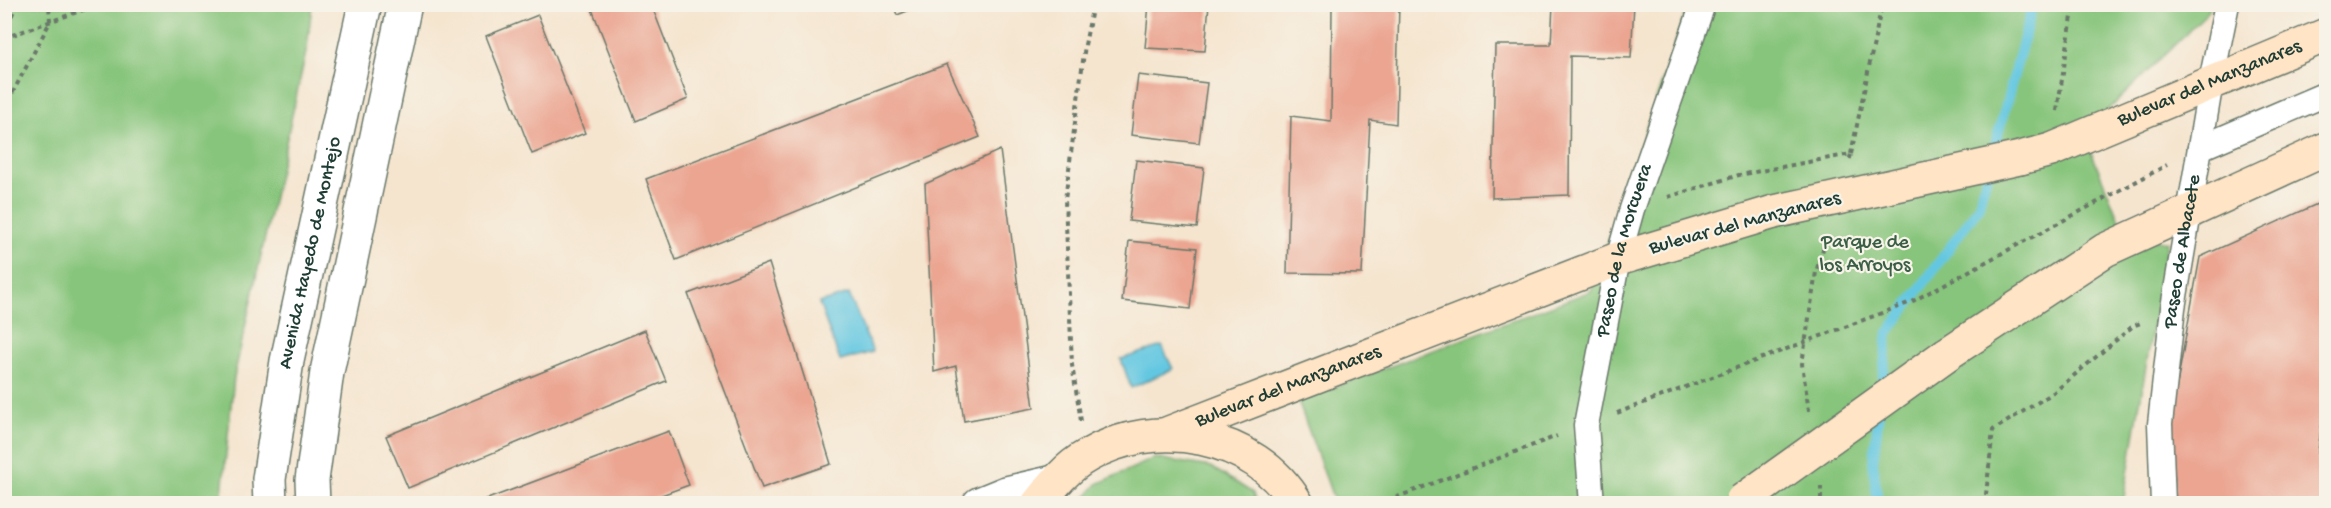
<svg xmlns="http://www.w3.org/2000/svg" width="2331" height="508" viewBox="0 0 2331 508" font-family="'Gochi Hand',sans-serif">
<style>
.green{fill:#87c57c;stroke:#538158;stroke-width:1.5}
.water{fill:#63c7e1;stroke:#41828a;stroke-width:1.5}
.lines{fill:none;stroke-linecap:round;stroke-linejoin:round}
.stream{stroke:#63c7e1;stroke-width:10}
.building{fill:#eba591}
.pedestrian-casing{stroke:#6a786a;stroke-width:27}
.tertiary-casing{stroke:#6a786a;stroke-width:36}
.secondary-casing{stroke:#6a786a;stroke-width:36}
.path{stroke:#6a786a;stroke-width:4;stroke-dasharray:4.5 4.5;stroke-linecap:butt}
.pedestrian{stroke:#fff;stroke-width:24}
.tertiary{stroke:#fff;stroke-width:33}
.secondary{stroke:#ffe4c6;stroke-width:33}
.secondary-bridge-casing{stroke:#6a786a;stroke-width:36;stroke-linecap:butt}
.secondary-bridge{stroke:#ffe4c6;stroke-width:33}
.labels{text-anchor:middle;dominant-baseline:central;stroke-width:4.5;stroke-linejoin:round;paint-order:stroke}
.street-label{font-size:20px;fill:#1f3d34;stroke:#f7f3e8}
.park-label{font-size:20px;fill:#395f46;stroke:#f7f3e8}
</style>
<rect width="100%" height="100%" fill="#f7f3e8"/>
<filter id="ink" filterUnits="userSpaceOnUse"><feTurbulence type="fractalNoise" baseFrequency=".0167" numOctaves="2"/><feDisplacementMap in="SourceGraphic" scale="12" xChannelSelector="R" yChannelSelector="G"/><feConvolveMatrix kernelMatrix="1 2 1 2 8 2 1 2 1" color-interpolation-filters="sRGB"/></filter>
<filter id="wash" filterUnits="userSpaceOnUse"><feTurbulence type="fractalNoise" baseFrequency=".008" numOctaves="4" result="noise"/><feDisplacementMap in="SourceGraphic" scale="24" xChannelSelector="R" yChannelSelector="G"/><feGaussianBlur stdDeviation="1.35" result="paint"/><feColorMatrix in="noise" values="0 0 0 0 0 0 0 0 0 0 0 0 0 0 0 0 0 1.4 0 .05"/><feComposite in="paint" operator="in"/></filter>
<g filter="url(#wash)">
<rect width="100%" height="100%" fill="#f5e5cf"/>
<path class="green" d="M4 5H312L307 48 234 377 221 503H5Z
M1688 5H2210L2209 11 2084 134 2124 232 2167 242 2123 503H1335L1298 401 1591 291Z
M1155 458 1211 467 1253 493 1256 503H1081L1097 484Z"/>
<path class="water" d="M849 294 873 352 840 361 819 303Z
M1162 346 1173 369 1131 388 1121 359Z"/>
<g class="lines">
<path class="stream" d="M1881 393 1888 333 1978 208 2033 4
M1878 504 1873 463 1879 412"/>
</g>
<g id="blocks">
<path class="building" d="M590 4H651L688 99 636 121Z
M893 4H923V5L897 15Z
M1149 4H1209L1205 51 1145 48Z
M1332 4H1399L1396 124 1370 120 1362 274 1287 273 1291 116 1331 121Z
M1553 4H1634L1631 58 1570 56 1569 195 1492 198 1495 45H1551Z
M538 15 585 133 532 154 486 36Z
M947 64 980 137 676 260 646 179Z
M1138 75 1207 83 1199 143 1131 135Z
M1000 150 1034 408 964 421 956 366 934 372 925 184Z
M1136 160 1204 168 1197 228 1129 221Z
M2326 200V393L2318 451 2322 504H2176L2171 418 2200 257Z
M1129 241 1197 248 1190 309 1122 301Z
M769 263 831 464 762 488 688 294Z
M645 330 666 381 408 488 386 436Z
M669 431 689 485 637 504H474Z"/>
</g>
</g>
<g filter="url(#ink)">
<use href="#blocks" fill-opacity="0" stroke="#6a786a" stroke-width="1.5"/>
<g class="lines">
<g class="pedestrian-casing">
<g id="pedestrian">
<path d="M2200 148 2326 94"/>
<path id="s1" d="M1592 504 1586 425 1618 259 1632 209 1703 4"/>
<path id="s2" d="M2163 504 2160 424 2173 308 2211 82 2227 4"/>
</g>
</g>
<g class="tertiary-casing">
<g id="tertiary">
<path id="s3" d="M270 504 269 479 287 361 365 4"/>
<path d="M313 504 312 480 327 372 405 4"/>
<path d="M979 504 1006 493 1054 482"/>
</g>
</g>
<g class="secondary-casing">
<g id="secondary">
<path id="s4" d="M2020 158 2051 150 2326 35"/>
<path d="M1947 354 2105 250 2326 149"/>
<path id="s5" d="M1169 433 1618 259 1774 212"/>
<path d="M1038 504C1052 486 1067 467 1087 456 1155 416 1255 433 1297 504"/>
</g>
</g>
<path class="path" d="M4 21 12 15 17 4
M4 38 100 4
M4 109 50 22 49 4
M2057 111 2074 4
M1851 154 1882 4
M1668 197 1739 175 1851 154 1849 162
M1809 411 1802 364 1816 272 1827 236
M1617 413 1911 302 2167 165
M1081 421 1072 365 1065 200 1085 45 1093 4
M1821 486V504
M1379 504 1557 436
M1985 504 1993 430 2053 393 2133 326 2143 322"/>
<use href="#pedestrian" class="pedestrian"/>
<use href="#tertiary" class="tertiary"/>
<use href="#secondary" class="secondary"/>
<g class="secondary-bridge-casing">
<path id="secondary-bridge" d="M1774 212 2020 158
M1742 501 1947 354"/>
</g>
<use href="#secondary-bridge" class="secondary-bridge"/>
</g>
</g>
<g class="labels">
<g class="street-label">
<text stroke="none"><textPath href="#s4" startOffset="204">Bulevar del Manzanares</textPath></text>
<text transform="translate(1745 224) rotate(-15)">Bulevar del Manzanares</text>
<text stroke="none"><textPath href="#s1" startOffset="258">Paseo de la Morcuera</textPath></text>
<text stroke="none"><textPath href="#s3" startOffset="255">Avenida Hayedo de Montejo</textPath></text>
<text stroke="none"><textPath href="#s2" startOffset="254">Paseo de Albacete</textPath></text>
<text stroke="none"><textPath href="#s5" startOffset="128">Bulevar del Manzanares</textPath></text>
</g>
<g class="park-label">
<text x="1865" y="243">Parque de<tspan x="1865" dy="23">los Arroyos</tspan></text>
</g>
</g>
<rect width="2331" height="508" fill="none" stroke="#f7f3e8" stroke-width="24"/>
</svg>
